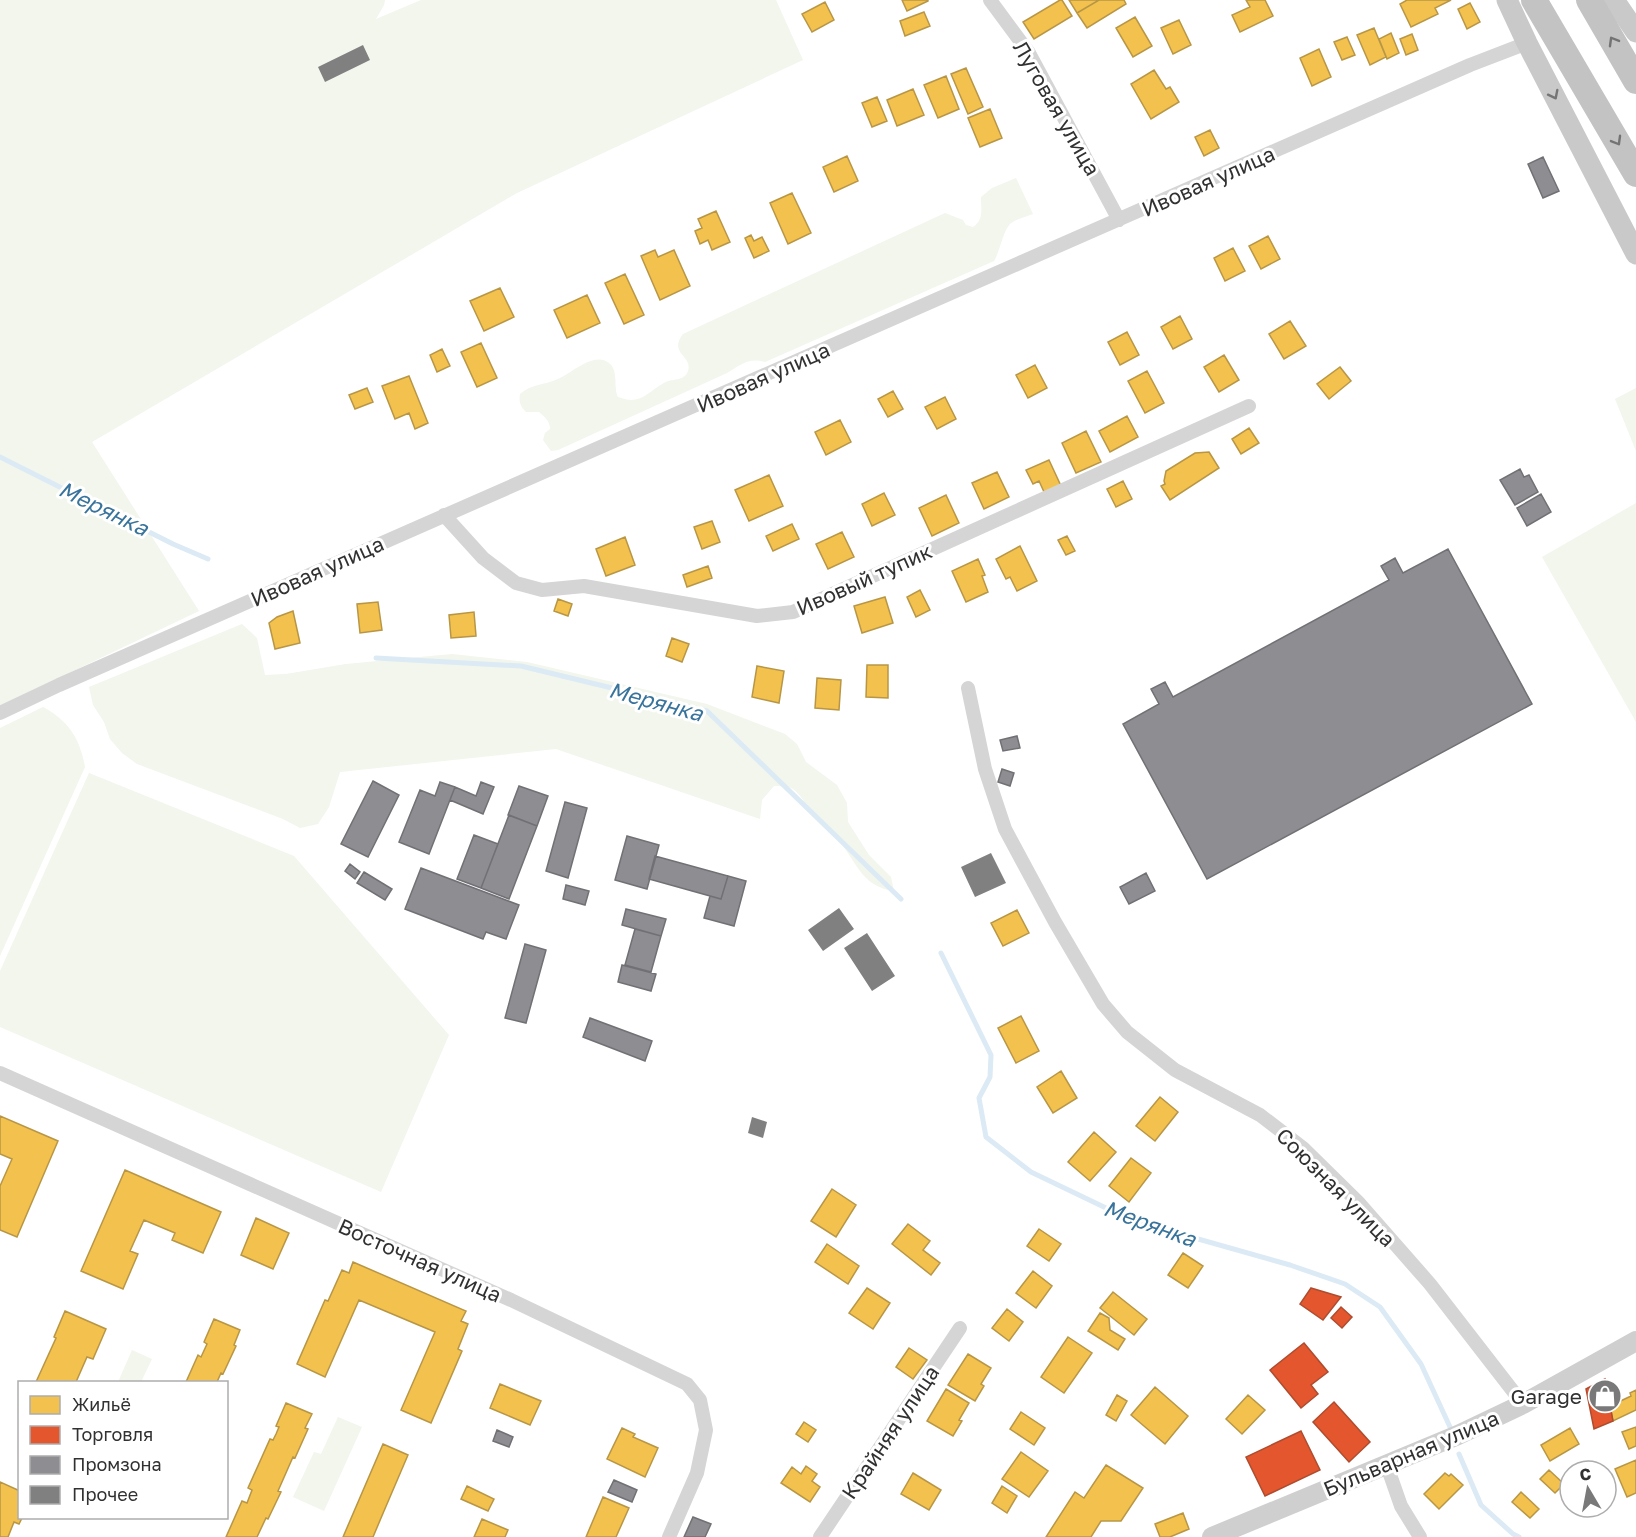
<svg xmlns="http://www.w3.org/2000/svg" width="1636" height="1537" viewBox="0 0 1636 1537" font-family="'Golos Text',sans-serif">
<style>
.green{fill:#f2f6ed}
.homes{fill:#f2c14e;stroke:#b89645;stroke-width:1.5}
.shops{fill:#e4572e;stroke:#ae4c2f;stroke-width:1.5}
.industry{fill:#8d8d92;stroke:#717175;stroke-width:1.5}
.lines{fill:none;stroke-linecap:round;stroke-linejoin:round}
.stream{stroke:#dbeaf4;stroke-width:5}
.building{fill:#808080}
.street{stroke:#d5d5d5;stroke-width:14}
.secondary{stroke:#cfcfcf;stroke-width:20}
.primary{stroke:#c9c9c9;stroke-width:21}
.highway{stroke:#c3c3c3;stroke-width:26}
.oneway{stroke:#737373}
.oneway2{stroke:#757575}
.labels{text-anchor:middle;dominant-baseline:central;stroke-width:6;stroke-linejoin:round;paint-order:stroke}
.street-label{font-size:21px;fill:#313131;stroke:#fff}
.poi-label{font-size:21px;fill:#313131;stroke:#fff;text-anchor:end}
.water-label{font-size:22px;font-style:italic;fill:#38739b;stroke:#fff}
</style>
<rect width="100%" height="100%" fill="#fff"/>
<path class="green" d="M0 0H385L384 5 376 19 421 0H776L803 60 517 193 92 442 199 611 0 706Z
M1016 178 1033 214C1025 217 1016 219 1010 224 1003 231 1000 251 994 261L765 362C749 357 740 365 727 373L558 450 551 451 543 440 545 433 550 429C550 421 545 417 539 412H526C520 406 519 402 520 394 531 384 545 385 558 379 572 373 594 351 609 363 619 371 613 387 618 397 641 406 647 392 664 383 672 378 684 382 688 371 693 355 668 354 683 334L945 213 963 220 966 225 973 227C984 220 981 209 981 197L992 188Z
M1636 388V451L1615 399Z
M1636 503V722L1542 557Z
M242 624 257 638 265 675 286 674 346 664 452 654 527 662 707 704 785 734 797 744 806 762 837 785 847 803 848 822 869 855 891 877 894 891C864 887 858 866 843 846 835 836 824 829 816 819 808 810 803 796 793 789 788 786 779 786 774 786L762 800 760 819 556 749 340 772 329 807 318 824 300 828 283 819 137 764 122 753 110 739 104 722 93 705 89 687Z
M43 707C69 721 80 739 85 767L0 956V728Z
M89 773 294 856 449 1035 381 1192 0 1027V971Z
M132 1350 152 1359 141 1382H118Z
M338 1417 362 1427 324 1511 293 1497 314 1452 321 1454Z"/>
<path class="homes" d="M902 0H928V1L907 11Z
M1060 0H1062L1072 16 1034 39 1023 22Z
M1069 0H1099L1077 13Z
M1099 0H1124L1126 4 1087 28 1077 13Z
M1246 0H1265L1273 16 1240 32 1232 15 1250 7Z
M1407 0H1451L1435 8 1438 14 1411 27 1400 4Z
M825 2 834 20 812 32 802 14Z
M1470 3 1480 22 1467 29 1458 9Z
M924 12 930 26 905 36 900 21Z
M1135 17 1152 46 1133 57 1116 28Z
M1179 20 1191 45 1173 54 1161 28Z
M1374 28 1386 57 1370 65 1357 35Z
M1391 33 1399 53 1387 59 1379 39Z
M1412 34 1418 50 1406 55 1400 39Z
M1347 37 1355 55 1342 60 1334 42Z
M1319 49 1331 77 1312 86 1300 58Z
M966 68 983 107 968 114 951 74Z
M1154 70 1166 89 1170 87 1179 102 1151 119 1131 84Z
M946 76 959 109 938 118 924 85Z
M913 89 924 115 897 126 887 100Z
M877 97 887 121 872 127 862 103Z
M990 109 1002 138 980 147 968 118Z
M1210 130 1219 148 1204 156 1195 137Z
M847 156 858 181 834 192 823 167Z
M792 193 811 233 788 244 770 203Z
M716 211 730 242 712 250 708 240 700 244 695 231 702 228 698 219Z
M751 235 754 241 762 237 769 251 754 258 745 238Z
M1268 236 1280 259 1261 269 1249 246Z
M1233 248 1245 271 1225 281 1214 258Z
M655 250 658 257 674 250 690 286 660 300 641 256Z
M625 274 644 315 624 324 605 283Z
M500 288 514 317 484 331 470 301Z
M587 295 600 323 567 338 554 310Z
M1180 316 1192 339 1173 349 1161 327Z
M1290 321 1306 346 1284 359 1269 334Z
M1127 332 1139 355 1120 365 1108 342Z
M481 343 497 378 477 387 461 352Z
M442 349 450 366 437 372 430 355Z
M1224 355 1239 380 1219 392 1204 367Z
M1035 365 1047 388 1028 398 1016 375Z
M1340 367 1351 381 1329 399 1317 384Z
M1147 371 1164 403 1145 413 1128 381Z
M409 376 428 423 415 429 409 413 395 419 382 386Z
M367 388 373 402 355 409 349 395Z
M893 391 903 409 888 417 878 399Z
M945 397 956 419 937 429 925 407Z
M1127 416 1138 437 1110 452 1099 431Z
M840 420 851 442 826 455 815 432Z
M1249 428 1259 443 1241 454 1232 439Z
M1086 431 1101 462 1076 473 1062 443Z
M1209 452 1219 468 1170 500 1161 486 1165 484 1164 481 1166 471 1195 453Z
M1049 460 1061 486 1045 494 1039 481 1033 484 1026 470Z
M997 472 1009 497 984 509 972 483Z
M769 475 783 506 749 521 735 490Z
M1123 481 1132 499 1116 507 1107 489Z
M884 493 895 515 872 526 862 504Z
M946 495 959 523 932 536 919 508Z
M712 521 720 542 702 549 694 527Z
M792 524 799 539 773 551 766 536Z
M842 532 854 557 828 569 816 544Z
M1067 536 1075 551 1066 555 1058 540Z
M625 537 635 565 606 576 596 549Z
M1020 546 1037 581 1017 591 1010 577 1006 579 996 559Z
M978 559 985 575 982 576 988 592 966 602 952 571Z
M708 566 712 578 687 587 683 575Z
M920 590 930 610 916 617 907 597Z
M885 597 893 623 862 633 854 606Z
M558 599 572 604 568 616 554 611Z
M378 602 382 630 360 633 357 604Z
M293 611 300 643 275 649 269 623 277 617Z
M474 612 476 636 451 638 449 615Z
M672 638 689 644 682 662 666 656Z
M867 665H888V698L866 697Z
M757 666 784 671 779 703 752 697Z
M817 678 841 680 839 710 815 708Z
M1017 910 1029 933 1003 946 991 923Z
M1021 1016 1039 1051 1016 1063 998 1028Z
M1061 1071 1077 1098 1053 1113 1037 1087Z
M1160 1097 1178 1112 1155 1141 1136 1126Z
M0 1116 58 1141 17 1237 0 1230V1186L12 1159 0 1154Z
M1094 1132 1116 1152 1090 1181 1068 1162Z
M1131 1158 1151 1173 1129 1202 1109 1186Z
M125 1170 221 1212 203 1253 172 1240 175 1233 144 1220 130 1251 138 1254 123 1289 81 1271Z
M832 1189 856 1205 836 1237 811 1221Z
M256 1218 289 1233 273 1269 241 1255Z
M908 1224 930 1241 923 1250 940 1263 931 1275 892 1244Z
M1039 1229 1061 1244 1049 1261 1027 1246Z
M827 1244 859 1266 848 1284 815 1262Z
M1183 1253 1203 1266 1188 1288 1168 1275Z
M353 1262 466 1311 461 1321 468 1324 458 1349 462 1351 431 1423 401 1410 435 1332 359 1300 325 1377 297 1364 325 1300 328 1301 342 1270 349 1273Z
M1033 1271 1052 1286 1036 1308 1016 1293Z
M867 1288 890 1303 873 1329 849 1313Z
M1113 1292 1147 1319 1134 1335 1100 1308Z
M1007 1309 1023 1322 1009 1341 992 1328Z
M65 1311 106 1329 93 1359 87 1357 76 1382H36L56 1338 54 1337Z
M1100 1313 1109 1318 1110 1330 1125 1339 1118 1350 1088 1331Z
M214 1319 240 1330 234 1345 236 1346 223 1374 221 1373 217 1382H186L198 1355 201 1357 207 1344 204 1342Z
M1068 1337 1092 1353 1064 1393 1041 1377Z
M909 1348 927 1360 913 1379 896 1367Z
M968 1354 991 1368 981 1384 984 1386 975 1401 948 1385Z
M500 1384 541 1401 530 1425 490 1408Z
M1155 1387 1188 1416 1165 1444 1131 1415Z
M946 1389 969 1403 959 1420 962 1421 953 1436 927 1421Z
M1636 1390V1410L1613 1421 1610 1406 1631 1396 1630 1393Z
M1117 1395 1127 1401 1116 1421 1106 1415Z
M1248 1395 1265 1410 1242 1434 1226 1419Z
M286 1403 312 1414 305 1428 308 1429 295 1458 293 1457 278 1491 281 1492 268 1519 266 1518 257 1537H226L242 1501 247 1503 252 1490 248 1488 270 1439 273 1440 276 1434 279 1427 276 1426Z
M1021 1412 1045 1428 1034 1445 1010 1429Z
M804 1422 816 1430 808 1442 796 1434Z
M1636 1427V1446L1629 1449 1622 1432Z
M622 1428 635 1434 633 1437 658 1448 645 1477 607 1459Z
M1570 1428 1579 1444 1550 1461 1541 1445Z
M383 1444 408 1455 384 1511 373 1537H343Z
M1021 1452 1048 1471 1029 1497 1002 1479Z
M1636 1460V1493L1627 1497 1615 1469Z
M1106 1465 1143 1488 1121 1521H1101L1091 1537H1046L1075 1492 1084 1498Z
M806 1466 817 1474 812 1481 820 1487 810 1502 781 1483 792 1467 801 1474Z
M1549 1470 1564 1484 1555 1493 1540 1479Z
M913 1473 941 1490 929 1510 901 1494Z
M1445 1473 1449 1476 1451 1474 1463 1485 1439 1509 1424 1494Z
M0 1482 20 1491V1518H22L19 1524 14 1522 8 1537H0Z
M467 1486 494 1499 488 1511 461 1499Z
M1002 1486 1017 1496 1007 1513 992 1503Z
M1521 1492 1539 1509 1530 1518 1512 1502Z
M603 1497 629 1508 616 1537H586Z
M1183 1513 1189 1529 1170 1537H1160L1155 1524Z
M482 1519 508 1530 505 1537H474Z"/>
<path class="shops" d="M1311 1288 1341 1297 1323 1320 1300 1304Z
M1341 1307 1352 1317 1342 1328 1331 1318Z
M1304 1343 1328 1372 1311 1385 1318 1394 1301 1408 1270 1370Z
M1605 1379 1613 1421 1594 1429 1586 1389Z
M1334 1402 1370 1442 1349 1462 1313 1422Z
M1301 1431 1320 1470 1265 1496 1246 1457Z"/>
<path class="industry" d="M1543 157 1559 191 1543 198 1528 164Z
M1520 469 1524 477 1529 475 1538 492 1515 505 1500 480Z
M1541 494 1551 512 1527 526 1517 508Z
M1448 549 1532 704 1207 879 1123 724 1159 704 1151 689 1165 682 1173 697 1389 580 1381 566 1395 558 1403 573Z
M1017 736 1020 748 1003 751 1000 740Z
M1002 769 1014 773 1010 786 998 782Z
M373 781 399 795 368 857 341 844Z
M440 782 455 787 429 854 399 842 420 790 435 796Z
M481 782 494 787 483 814 450 800 455 787 476 796Z
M519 786 548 796 537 826 508 815Z
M565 802 587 808 568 878 546 871Z
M509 815 537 826 509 899 481 888Z
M474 835 498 844 481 888 457 879Z
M627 836 659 845 647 889 615 880Z
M655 856 728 876 721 899 649 879Z
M350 864 360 872 355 879 345 871Z
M421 868 519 905 506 939 486 932 483 939 405 909Z
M364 872 392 889 385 900 357 883Z
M1146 873 1155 891 1129 904 1120 887Z
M728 876 746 881 734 926 704 918 710 896 721 899Z
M566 885 589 891 585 905 563 899Z
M626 909 666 919 661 936 622 925Z
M635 929 661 936 651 972 625 965Z
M525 944 546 950 526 1023 505 1018Z
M622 965 656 974 651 991 618 982Z
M590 1018 652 1041 645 1061 583 1037Z
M497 1430 513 1437 509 1447 493 1441Z
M614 1480 637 1490 632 1502 608 1492Z
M693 1517 711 1524 705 1537H684Z"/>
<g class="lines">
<path class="stream" d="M0 457 173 544 208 559
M376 658 521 666 707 711 901 899
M941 953 991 1055 990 1077 979 1098 986 1137 1031 1172 1131 1220 1290 1265 1345 1284 1380 1307 1421 1364 1450 1427
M1459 1454 1481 1505 1513 1534 1519 1537"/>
</g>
<path class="building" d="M363 45 370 60 325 82 318 67Z
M991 853 1006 883 975 897 961 867Z
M839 908 854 929 823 951 808 930Z
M867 933 895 976 872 991 844 948Z
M752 1117 767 1122 763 1138 748 1133Z"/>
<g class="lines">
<path class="street" d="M990 0 1029 53 1119 220
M444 515 483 558 516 583 542 590 584 586 757 616 793 612 1249 406
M968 688 985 769 1005 829 1055 922 1103 1004 1127 1032 1175 1070 1260 1115 1303 1148 1359 1203 1430 1284 1523 1404
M0 713 59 685 1470 65 1527 43
M0 1073 511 1300 687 1384 700 1400 706 1430 697 1473 669 1537
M1387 1466 1401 1506 1420 1537
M820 1537 960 1328"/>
<path class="secondary" d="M1212 1537 1458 1435 1523 1404 1636 1341"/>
<path class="primary" d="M1507 0 1527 43 1636 254
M1614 0 1636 32"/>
<path class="highway" d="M1534 0 1636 174
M1589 0 1636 81"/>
</g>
<defs><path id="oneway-chevron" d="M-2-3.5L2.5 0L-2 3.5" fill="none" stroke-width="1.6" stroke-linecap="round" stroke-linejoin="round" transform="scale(1.5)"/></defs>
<g class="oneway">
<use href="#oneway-chevron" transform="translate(1613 41) rotate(-120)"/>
<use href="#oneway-chevron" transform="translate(1617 141) rotate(60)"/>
</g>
<use class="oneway2" href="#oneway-chevron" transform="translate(1554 95) rotate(63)"/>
<defs>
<g id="shop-disc" transform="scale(1.725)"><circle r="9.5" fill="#797979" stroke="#fff"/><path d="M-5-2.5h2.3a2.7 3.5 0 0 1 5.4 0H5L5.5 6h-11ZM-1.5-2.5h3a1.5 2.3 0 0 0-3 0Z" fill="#fff"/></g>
</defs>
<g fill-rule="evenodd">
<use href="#shop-disc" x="1605" y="1396"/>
</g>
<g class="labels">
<g class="street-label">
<text transform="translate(1057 108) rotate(60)">Луговая улица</text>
<text transform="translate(1208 181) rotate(-24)">Ивовая улица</text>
<text transform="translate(763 377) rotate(-24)">Ивовая улица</text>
<text transform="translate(317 571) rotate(-24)">Ивовая улица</text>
<text transform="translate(864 579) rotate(-24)">Ивовый тупик</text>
<text transform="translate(1336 1187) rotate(45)">Союзная улица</text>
<text transform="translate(420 1260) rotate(24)">Восточная улица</text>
<text transform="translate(890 1432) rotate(-56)">Крайняя улица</text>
<text transform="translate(1411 1453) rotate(-23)">Бульварная улица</text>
</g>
<g class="poi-label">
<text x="1582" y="1396">Garage</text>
</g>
<g class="water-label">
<text transform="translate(104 508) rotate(26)">Мерянка</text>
<text transform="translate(656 701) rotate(15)">Мерянка</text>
<text transform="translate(1150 1223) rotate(20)">Мерянка</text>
</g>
</g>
<rect x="18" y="1381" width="210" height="138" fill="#ffffff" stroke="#adadad" stroke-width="1.5"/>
<rect x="30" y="1396" width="30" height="18" fill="#f2c14e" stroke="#adadad" stroke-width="1.5"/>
<text x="72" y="1411" font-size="18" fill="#313131">Жильё</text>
<rect x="30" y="1426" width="30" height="18" fill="#e4572e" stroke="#adadad" stroke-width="1.5"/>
<text x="72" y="1441" font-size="18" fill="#313131">Торговля</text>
<rect x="30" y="1456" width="30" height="18" fill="#8d8d92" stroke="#adadad" stroke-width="1.5"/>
<text x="72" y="1471" font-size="18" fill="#313131">Промзона</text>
<rect x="30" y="1486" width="30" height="18" fill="#808080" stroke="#adadad" stroke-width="1.5"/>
<text x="72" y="1501" font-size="18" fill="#313131">Прочее</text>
<g transform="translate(1588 1489) rotate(350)"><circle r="28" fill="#ffffff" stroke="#adadad" stroke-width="1.5"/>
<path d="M0-4.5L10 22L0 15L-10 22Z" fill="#797979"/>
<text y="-9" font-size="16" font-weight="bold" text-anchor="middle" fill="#313131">С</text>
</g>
</svg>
